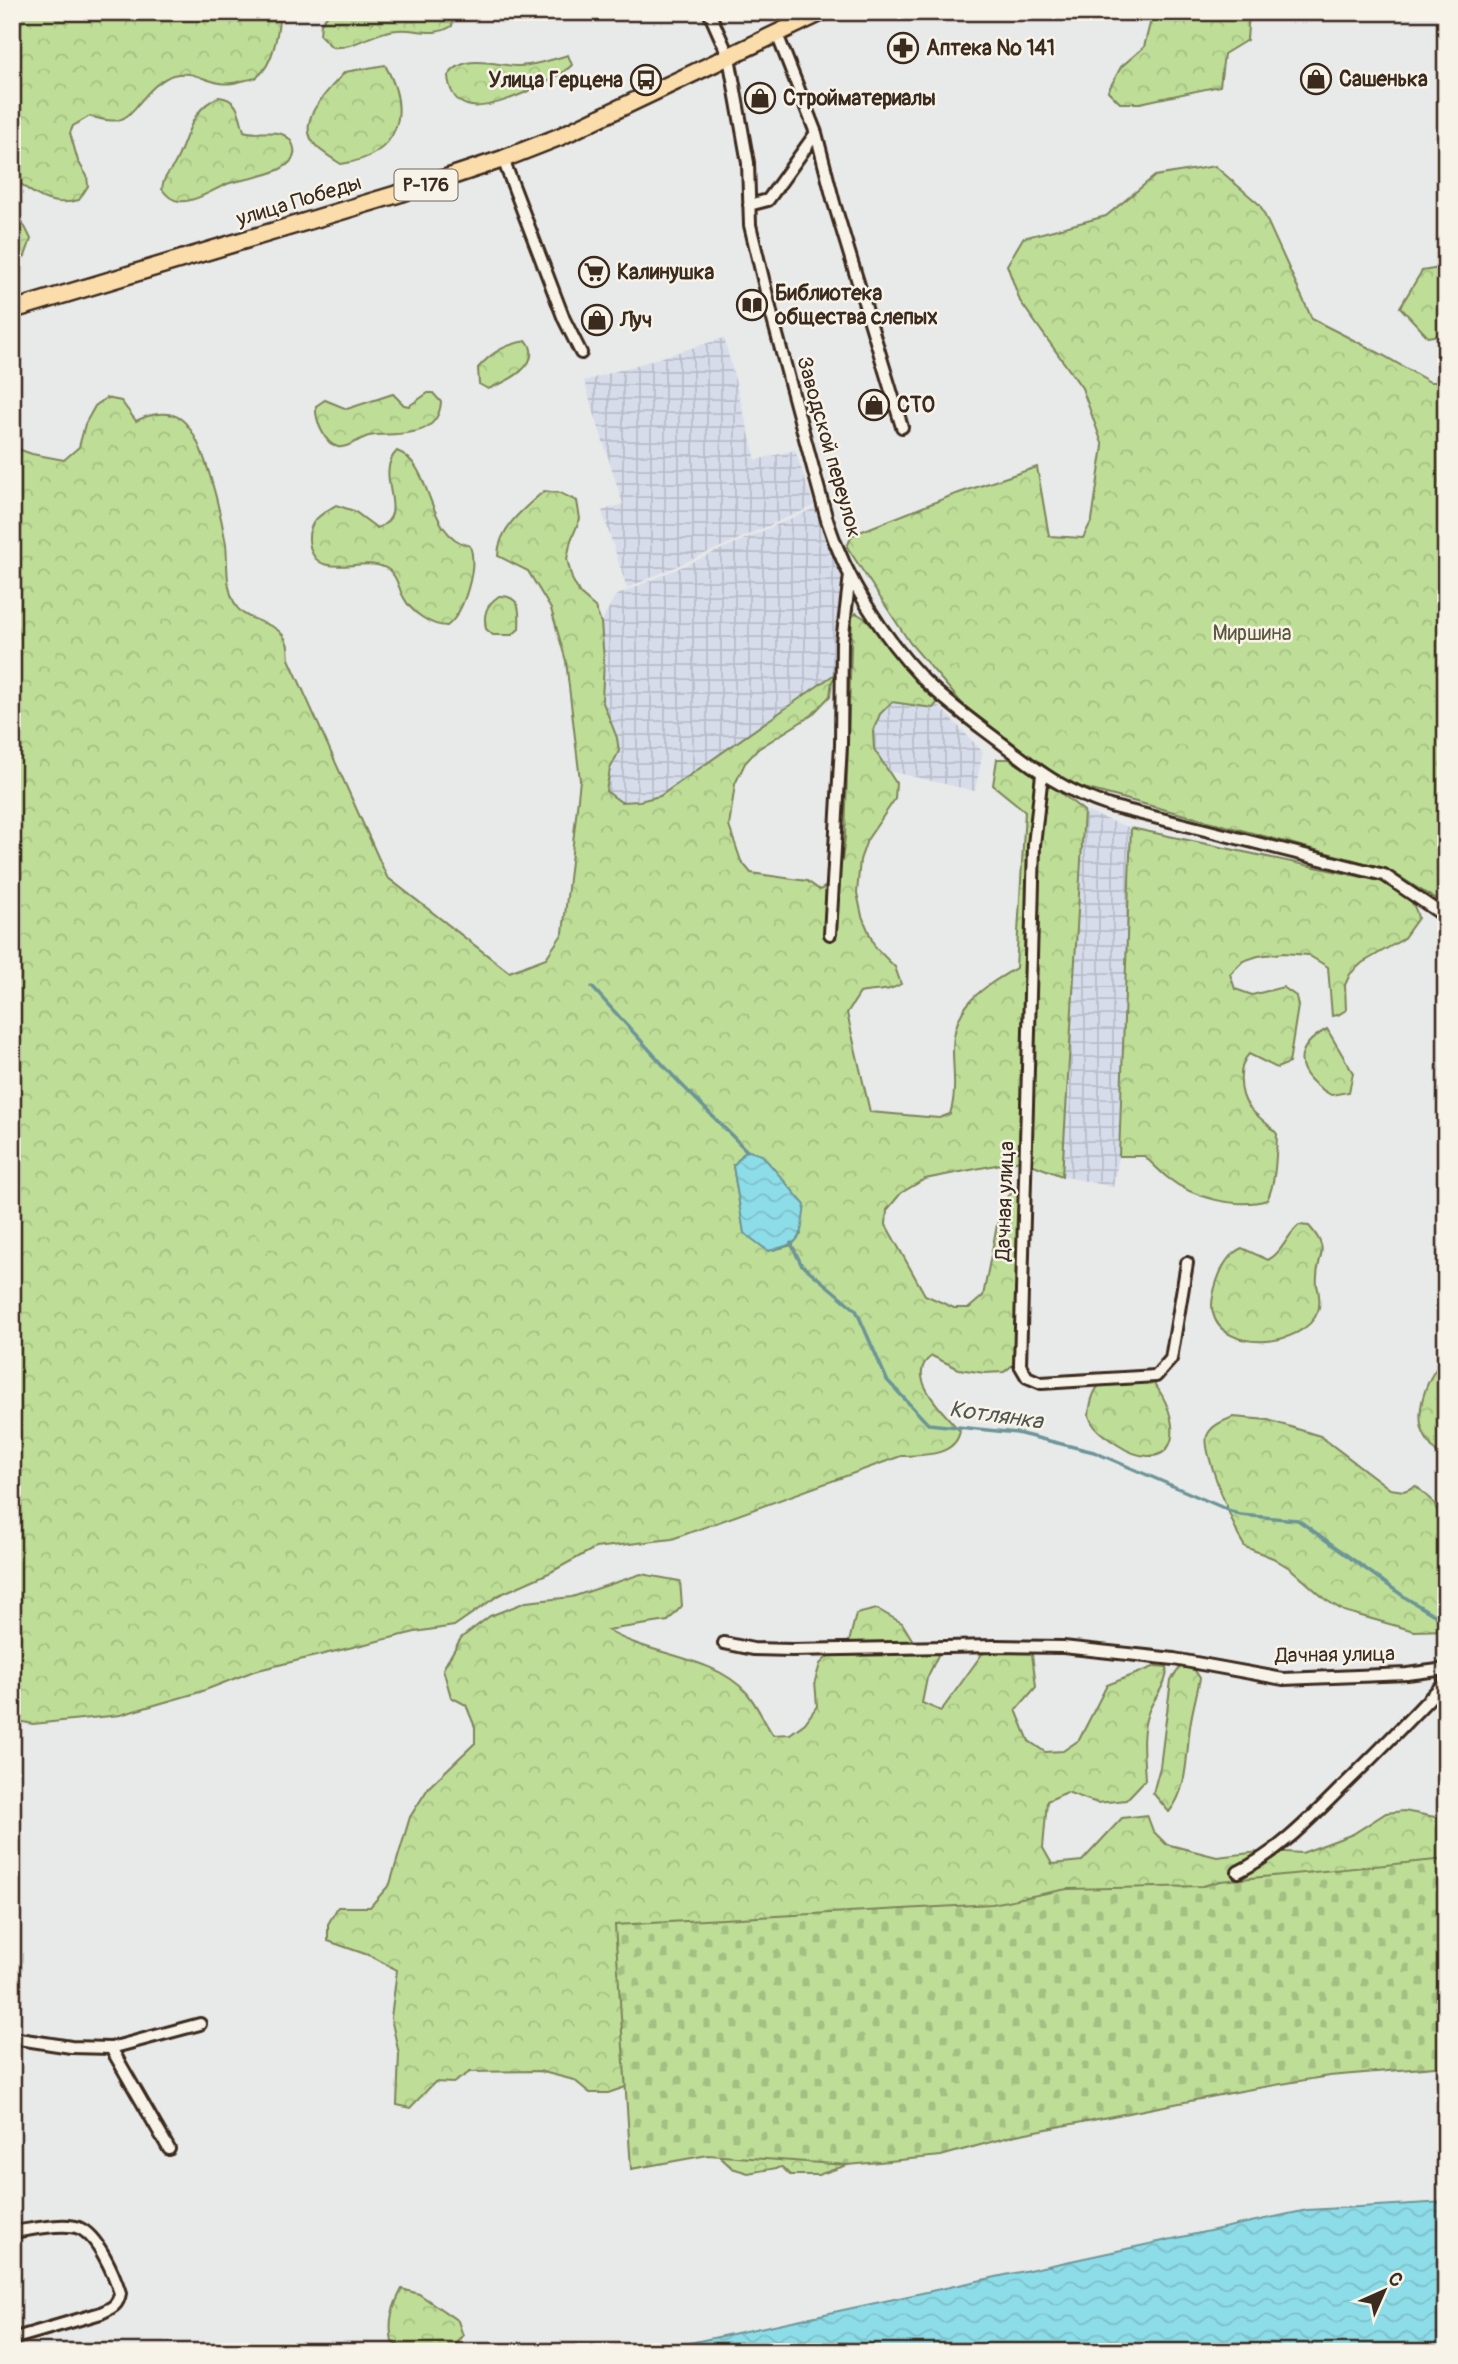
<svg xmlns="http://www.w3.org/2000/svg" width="1458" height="2364" viewBox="0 0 1458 2364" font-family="Pangolin,sans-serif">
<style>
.industrial{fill:url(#industrial-grid)}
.forest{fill:url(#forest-crowns);stroke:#7c845a;stroke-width:2;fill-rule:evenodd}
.cemetery{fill:url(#cemetery-stones);stroke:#7c845a;stroke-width:2}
.water{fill:url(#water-waves);stroke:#6c9597;stroke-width:2}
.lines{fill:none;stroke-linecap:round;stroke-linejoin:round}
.stream{stroke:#6c9597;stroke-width:3.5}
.minor-casing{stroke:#3b2a1e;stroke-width:16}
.highway-casing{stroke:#3b2a1e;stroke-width:21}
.minor{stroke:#f7f3e8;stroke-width:10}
.highway{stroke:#fbddab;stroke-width:16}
.labels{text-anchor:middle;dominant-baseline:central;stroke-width:5;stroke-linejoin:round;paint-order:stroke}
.shield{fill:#f7f3e8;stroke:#73665b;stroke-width:2}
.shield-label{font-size:19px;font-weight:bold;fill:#3b2a1e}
.poi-label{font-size:21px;font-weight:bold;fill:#3b2a1e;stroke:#f7f3e8;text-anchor:start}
.street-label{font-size:21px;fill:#3b2a1e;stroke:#f7f3e8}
.park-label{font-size:21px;fill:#5c573c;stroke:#f7f3e8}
.water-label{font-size:23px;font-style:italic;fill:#505750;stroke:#f7f3e8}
</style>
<defs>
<pattern id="industrial-grid" width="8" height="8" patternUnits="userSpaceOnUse" patternTransform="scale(1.75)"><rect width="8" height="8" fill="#d6dcea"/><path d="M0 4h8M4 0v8" fill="none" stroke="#b9bdc8"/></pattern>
<pattern id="forest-crowns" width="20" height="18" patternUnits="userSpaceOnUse" patternTransform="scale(1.75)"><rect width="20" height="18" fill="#bede97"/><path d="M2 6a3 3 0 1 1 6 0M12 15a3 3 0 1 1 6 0" fill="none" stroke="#a4bf82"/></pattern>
<pattern id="cemetery-stones" width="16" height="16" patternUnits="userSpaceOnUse" patternTransform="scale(1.75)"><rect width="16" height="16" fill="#bede97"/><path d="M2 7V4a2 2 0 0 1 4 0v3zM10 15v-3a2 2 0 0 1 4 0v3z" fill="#a4bf82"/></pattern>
<pattern id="water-waves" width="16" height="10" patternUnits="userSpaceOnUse" patternTransform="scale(1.75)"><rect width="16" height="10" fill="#8ddde8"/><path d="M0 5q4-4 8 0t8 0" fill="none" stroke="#7bbec7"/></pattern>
</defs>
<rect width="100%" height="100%" fill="#e8e9e9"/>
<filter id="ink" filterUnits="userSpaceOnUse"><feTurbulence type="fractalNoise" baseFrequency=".0143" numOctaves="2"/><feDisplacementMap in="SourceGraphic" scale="14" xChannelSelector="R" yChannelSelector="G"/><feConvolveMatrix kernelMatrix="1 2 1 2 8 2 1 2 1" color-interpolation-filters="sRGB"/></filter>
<g filter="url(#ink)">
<path class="industrial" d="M724 338 756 460 795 450 814 506 627 588 602 511 623 504 584 381Z
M815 508 844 573 839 671 660 796 621 802 606 791 610 769 619 751 602 700 604 660 601 623 615 596Z
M885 650 983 752 975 791 855 763Z
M1084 811 1131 828 1119 1156 1113 1187 1062 1176Z"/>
<path class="forest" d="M12 12H280C278 32 274 64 257 77 256 78 248 80 246 80 239 82 228 85 220 83 202 80 193 70 173 75 166 77 160 82 155 86 128 110 132 130 90 116L73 126 70 133 78 161 87 176 88 186 79 200C52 208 32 195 12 176Z
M330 12H455L452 26C433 38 417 28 397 30 374 31 355 49 332 47L320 35 321 23Z
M1153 12H1249L1247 40 1224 54 1220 86 1140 103H1120L1108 91 1121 67 1144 47Z
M568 55 572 65C556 81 489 113 467 105 454 101 449 88 448 76 465 52 495 66 519 66 536 65 552 60 568 55Z
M385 65C412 113 399 156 341 164 333 159 325 154 318 148 291 123 329 90 345 72Z
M219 97C239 99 239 115 244 131 259 137 284 124 293 145 304 173 246 178 230 183 215 188 195 203 179 201 171 200 166 195 162 189 163 178 168 174 174 165 188 140 189 109 219 97Z
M1215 166 1260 205 1312 319 1379 353 1430 382H1446L1445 905 1387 869 1069 784 971 714 910 643 847 547 852 535 953 495 1037 467 1049 536 1083 538 1092 520 1103 446 1082 388 1020 301 1007 265 1023 238 1106 216 1155 176Z
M12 214 25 227 31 239 25 256 12 265Z
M1446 267V334L1428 337 1400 307 1422 271Z
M527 341C544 365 506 382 488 389L479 384 478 368C492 352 506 344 527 341Z
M428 393H433L441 402C438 441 394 432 369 436 360 438 347 449 338 447 324 444 315 419 316 406L325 400 347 409 393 394 404 405 409 406Z
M106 398 121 401 136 421C149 414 168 410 181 419 205 437 221 516 226 544 228 564 225 583 234 602 243 625 279 618 287 643 289 647 288 654 289 659L387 877 509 972 546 958 563 933 580 780 566 661 551 609 528 571 498 556C498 529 524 508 544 491L560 493 577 501 580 519 571 540 567 559 572 579 580 594 595 607 601 623 604 660 602 700 617 738 619 751 610 769 606 791 621 802 639 801 660 796 839 671 832 681 830 696 812 715 758 749 745 763 735 784 729 826 741 861 751 873 807 881 820 890C844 877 841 863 845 838L852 617 856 613 869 621 938 702 933 708 892 702 880 714 873 731 874 749 896 783 895 799 867 840 860 860 857 893 862 916 875 947 895 967 901 984C887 993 877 989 860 993L847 1013 870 1112 939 1118 950 1114C957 1092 953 1072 953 1049 953 1005 982 988 1016 968L1025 811 993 785 997 759H1009L1057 790 1084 811 1062 1176 1021 1160 925 1179 901 1193 887 1210 886 1225 925 1295 954 1308H969L983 1296 997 1225 1007 1197 1020 1187 1014 1364 1004 1372 984 1373 959 1369 932 1356C902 1375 946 1415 960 1431 955 1457 922 1455 901 1456L672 1539 595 1548 551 1572 499 1595 454 1626 415 1632 254 1671 200 1692 120 1715 33 1724 12 1720V447L32 454 64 460 79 447 85 424 95 406ZM733 1166 801 1234 792 1245 769 1251 744 1232Z
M397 451C435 465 424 536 470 546 478 567 464 613 447 626 431 626 411 612 404 598 398 588 398 577 389 570 365 552 313 587 309 540 308 521 321 514 336 505L354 511 377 528C413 515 372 476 397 451Z
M499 596C521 595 520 611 519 629L512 635H493L486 629C483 614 486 605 499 596Z
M1131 828 1390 883C1404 893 1415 901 1418 918L1403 939 1362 963 1350 974 1345 985 1346 1010 1338 1015 1332 1016 1328 967 1308 955 1283 953 1258 956 1243 961 1230 974 1235 989 1252 995 1283 987 1296 996 1298 1006 1289 1063 1277 1068 1249 1054C1237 1066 1239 1094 1249 1107 1257 1117 1269 1124 1277 1134 1276 1155 1276 1183 1267 1200 1237 1209 1193 1198 1168 1178 1160 1172 1152 1163 1144 1156H1119Z
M1327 1029 1353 1073 1349 1092 1331 1095C1296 1075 1289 1050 1327 1029Z
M1299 1225 1309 1226C1334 1254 1314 1255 1317 1285 1319 1293 1321 1303 1318 1311 1304 1348 1222 1354 1213 1313 1210 1303 1214 1290 1217 1281 1222 1267 1228 1254 1242 1248L1268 1260C1282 1253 1287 1235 1299 1225Z
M1446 1359V1469C1441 1456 1431 1448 1425 1436 1413 1414 1427 1373 1446 1359Z
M1138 1371C1167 1382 1193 1457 1148 1456 1137 1456 1127 1451 1118 1445 1105 1436 1093 1430 1089 1415 1092 1382 1107 1372 1138 1371Z
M1233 1417 1268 1420 1320 1436 1390 1489 1404 1491 1416 1486 1434 1503 1446 1533V1630L1414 1631 1344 1611 1326 1600 1291 1569 1273 1558 1245 1547 1238 1535C1231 1517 1202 1451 1207 1436 1211 1425 1224 1421 1233 1417Z
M641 1574 680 1581 682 1606 668 1621 607 1630C649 1656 713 1655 747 1693 757 1705 764 1722 773 1735L790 1734 805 1723 817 1706 815 1681 820 1664 832 1652 848 1646 856 1614 877 1609 902 1623 916 1646 941 1649 927 1678 922 1703 941 1711 982 1654 1015 1643H1027L1032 1654 1036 1687 1016 1710 1029 1741 1045 1752 1063 1751 1079 1740 1107 1685 1156 1666 1167 1667C1168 1685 1154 1696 1148 1713 1140 1734 1144 1758 1145 1780L1126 1800 1097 1803 1067 1792 1047 1801 1043 1848 1052 1864 1082 1861 1122 1818 1147 1815 1153 1831 1166 1844 1217 1857 1268 1851 1302 1853 1353 1834 1386 1813 1404 1811 1446 1819V2059L1344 2068 895 2149 818 2175H790L782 2167 748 2173 732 2168 720 2157 714 2141 658 2076 608 2093H590L574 2080 539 2071 470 2072 453 2083 435 2082 410 2108 397 2105 399 2054 391 2018 397 1970 371 1956 328 1941V1924L338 1907H370L390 1884 410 1817 429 1787 475 1743V1727L466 1705 451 1697 443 1669 461 1638 490 1616 526 1602 572 1597Z
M1182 1665H1191L1200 1678C1197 1694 1192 1711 1190 1727 1186 1755 1188 1790 1169 1812L1153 1793 1160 1767 1171 1680Z
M402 2289 419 2294 458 2321 463 2336 450 2352H408L392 2342C388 2321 392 2308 402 2289Z"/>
<path class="cemetery" d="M1446 1859V2066L1329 2076 1246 2090 1016 2135 941 2156 848 2165 708 2155 631 2169 615 1925 992 1904 1067 1889 1203 1886 1220 1881Z"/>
<path class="water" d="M746 1150 762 1155 805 1205C800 1239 804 1243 768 1251L744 1233 733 1166Z
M1446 2202V2352H648L1307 2210Z"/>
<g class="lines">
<path class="stream" d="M592 987 677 1080 747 1151
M791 1243 801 1264 856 1310 887 1380 928 1424 1017 1433 1094 1452 1240 1515 1298 1520 1406 1598 1446 1622"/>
<g class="minor-casing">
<path id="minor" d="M709 12 729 57 748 163 750 225 772 316 827 520C846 579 882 636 924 680 947 703 974 722 999 741 1038 771 1062 790 1110 806L1384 875 1446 917
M777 34 816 133 834 203 902 427
M503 159 564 319 581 353
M749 205 768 200 816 133
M1042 774 1034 845 1020 1365 1027 1377 1041 1383 1156 1376 1171 1359 1187 1263
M830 934 841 745 842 642 850 575
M724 1643 753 1649 792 1650 996 1646 1063 1647 1174 1659 1283 1679 1407 1674 1446 1669
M1238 1872C1278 1852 1308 1821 1339 1790 1375 1755 1411 1718 1446 1681
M12 2038 71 2047 111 2048 200 2024
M111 2048 169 2149
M12 2232C30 2230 63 2222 79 2228 98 2236 114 2274 120 2293 118 2306 111 2308 101 2313L12 2339"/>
</g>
<g class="highway-casing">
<path id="highway" d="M12 310 401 193 503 159 559 137 822 12"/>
</g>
<use href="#minor" class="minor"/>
<use href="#highway" class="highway"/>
</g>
</g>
<defs>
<g id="pharmacy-ring" transform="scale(1.575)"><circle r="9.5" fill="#f7f3e8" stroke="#3b2a1e" stroke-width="1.5"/><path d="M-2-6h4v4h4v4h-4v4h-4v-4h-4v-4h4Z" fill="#3b2a1e"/></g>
<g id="shop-ring" transform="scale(1.575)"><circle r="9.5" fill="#f7f3e8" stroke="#3b2a1e" stroke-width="1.5"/><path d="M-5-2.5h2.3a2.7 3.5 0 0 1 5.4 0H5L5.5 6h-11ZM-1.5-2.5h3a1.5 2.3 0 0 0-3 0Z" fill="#3b2a1e"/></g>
<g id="bus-ring" transform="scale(1.575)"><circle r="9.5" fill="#f7f3e8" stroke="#3b2a1e" stroke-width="1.5"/><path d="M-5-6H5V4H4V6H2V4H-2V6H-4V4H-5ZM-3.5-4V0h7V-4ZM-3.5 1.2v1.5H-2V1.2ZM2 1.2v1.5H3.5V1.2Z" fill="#3b2a1e"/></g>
<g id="supermarket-ring" transform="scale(1.575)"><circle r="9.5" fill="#f7f3e8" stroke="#3b2a1e" stroke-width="1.5"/><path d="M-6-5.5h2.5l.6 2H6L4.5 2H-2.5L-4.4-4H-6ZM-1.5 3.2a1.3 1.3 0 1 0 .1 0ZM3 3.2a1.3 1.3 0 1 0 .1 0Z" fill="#3b2a1e"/></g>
<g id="library-ring" transform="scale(1.575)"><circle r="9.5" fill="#f7f3e8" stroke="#3b2a1e" stroke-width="1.5"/><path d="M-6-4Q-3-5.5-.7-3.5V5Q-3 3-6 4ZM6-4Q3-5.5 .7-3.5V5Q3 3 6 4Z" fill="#3b2a1e"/></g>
</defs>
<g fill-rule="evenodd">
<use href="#pharmacy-ring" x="903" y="48"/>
<use href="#shop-ring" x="1316" y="79"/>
<use href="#bus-ring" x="646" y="80"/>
<use href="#shop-ring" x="760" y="98"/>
<use href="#supermarket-ring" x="594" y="272"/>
<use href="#library-ring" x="752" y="305"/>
<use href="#shop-ring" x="597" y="320"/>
<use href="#shop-ring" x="874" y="405"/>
</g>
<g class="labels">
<rect class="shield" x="394.5" y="169.5" width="63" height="31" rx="5"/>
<g class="shield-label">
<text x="426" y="185">Р-176</text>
</g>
<g class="poi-label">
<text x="926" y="48">Аптека № 141</text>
<text x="1339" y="79">Сашенька</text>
<text x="623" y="80" text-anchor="end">Улица Герцена</text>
<text x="783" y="98">Стройматериалы</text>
<text x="617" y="272">Калинушка</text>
<text x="775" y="293">Библиотека<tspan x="775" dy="24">общества слепых</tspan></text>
<text x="620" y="320">Луч</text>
<text x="897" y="405">СТО</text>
</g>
<g class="street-label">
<text transform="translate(299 201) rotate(-17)">улица Победы</text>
<text transform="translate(829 447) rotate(74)">Заводской переулок</text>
<text transform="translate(1005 1201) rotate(-88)">Дачная улица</text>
<text transform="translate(1335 1655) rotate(-1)">Дачная улица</text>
</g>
<g class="park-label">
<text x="1252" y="633">Миршина</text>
</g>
<g class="water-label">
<text transform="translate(996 1415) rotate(8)">Котлянка</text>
</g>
</g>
<rect width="1458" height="2364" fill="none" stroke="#f7f3e8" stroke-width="42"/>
<rect x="21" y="21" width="1416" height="2322" fill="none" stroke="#3b2a1e" stroke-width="2.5" filter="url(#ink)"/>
<g transform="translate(1384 2291) rotate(45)" stroke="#f7f3e8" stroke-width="5" paint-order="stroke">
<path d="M0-5L12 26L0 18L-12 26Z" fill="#3b2a1e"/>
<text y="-10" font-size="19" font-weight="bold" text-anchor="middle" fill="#3b2a1e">С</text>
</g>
</svg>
